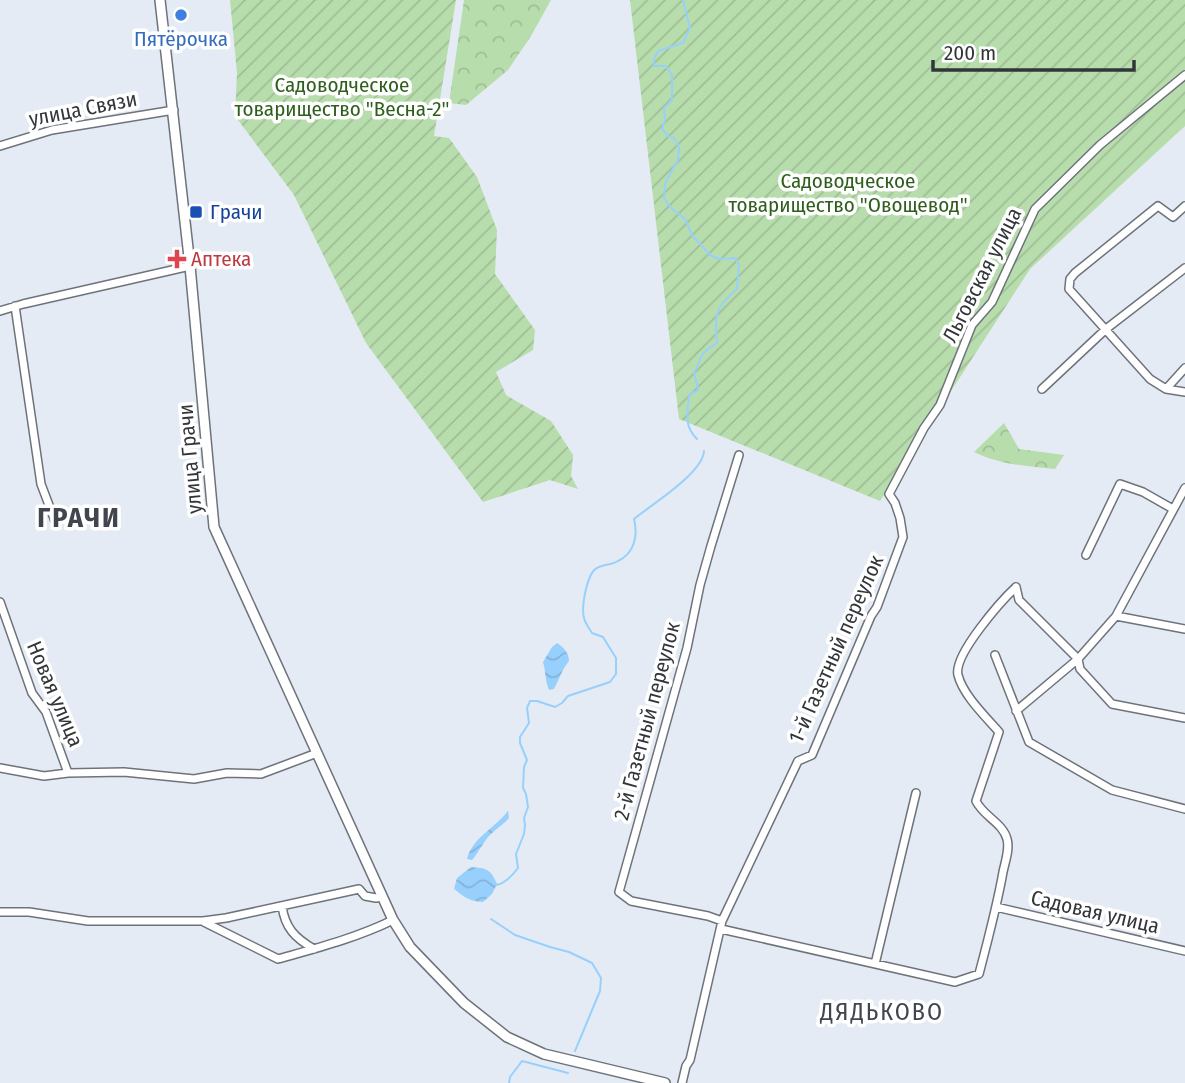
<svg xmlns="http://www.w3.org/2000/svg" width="1185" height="1083" viewBox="0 0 1185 1083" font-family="'Fira Sans Condensed',sans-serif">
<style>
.forest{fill:url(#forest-crowns)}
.garden{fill:url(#garden-furrows)}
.water{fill:url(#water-waves)}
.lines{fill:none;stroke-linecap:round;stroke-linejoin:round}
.stream{stroke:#98d0fd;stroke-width:2}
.minor-casing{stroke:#6e737b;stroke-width:10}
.tertiary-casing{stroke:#6e737b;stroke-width:12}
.minor{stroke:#fff;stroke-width:7}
.tertiary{stroke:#fff;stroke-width:9}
.shop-dot{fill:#3f7fe0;stroke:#fff;stroke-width:2.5}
.transit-dot{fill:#1a4fb4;stroke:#fff;stroke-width:2.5}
.health-dot{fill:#e0444e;stroke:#fff;stroke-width:2.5}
.labels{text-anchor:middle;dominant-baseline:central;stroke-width:7;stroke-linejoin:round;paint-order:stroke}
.shop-label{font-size:21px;fill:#366cbe;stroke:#fff}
.park-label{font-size:21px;fill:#2e5e1c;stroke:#fff}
.street-label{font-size:21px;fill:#333639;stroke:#fff}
.transit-label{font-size:21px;fill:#164399;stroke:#fff;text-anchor:start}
.health-label{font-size:21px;fill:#be3a42;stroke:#fff;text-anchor:start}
.quarter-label{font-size:24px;letter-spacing:2px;fill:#41464e;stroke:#fff}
.district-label{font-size:28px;font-weight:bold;letter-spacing:2px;fill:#41464e;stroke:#fff}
</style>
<defs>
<pattern id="forest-crowns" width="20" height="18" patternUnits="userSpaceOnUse" patternTransform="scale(1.75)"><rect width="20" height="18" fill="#b8ddac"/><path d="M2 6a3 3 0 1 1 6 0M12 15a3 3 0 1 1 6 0" fill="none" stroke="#9fbe95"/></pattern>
<pattern id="garden-furrows" width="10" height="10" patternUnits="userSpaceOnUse" patternTransform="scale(1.75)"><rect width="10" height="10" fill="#b8ddac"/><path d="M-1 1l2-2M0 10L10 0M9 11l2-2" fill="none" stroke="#9fbe95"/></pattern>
<pattern id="water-waves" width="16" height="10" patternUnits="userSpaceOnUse" patternTransform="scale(1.75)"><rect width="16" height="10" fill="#98d0fd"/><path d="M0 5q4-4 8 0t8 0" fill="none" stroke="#83b3da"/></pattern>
</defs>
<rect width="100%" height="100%" fill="#e4ebf4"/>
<path class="forest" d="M464 0H551L531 36 508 70 466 105 449 103Z
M1004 423 1019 449 1064 455 1055 469C1026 466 1001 465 974 452Z"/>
<path class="garden" d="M230 0H456L434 136 449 138 477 177 497 230 495 274 535 330 533 350 496 372 506 395 551 421 573 455 571 476 578 489 550 480 483 502 366 343 294 195 235 116 237 73Z
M630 0H1185V126L1030 269 880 501 679 419Z"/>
<path class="water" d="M557 643C563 647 569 652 569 661 562 669 559 680 554 689L549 690C545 681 546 672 543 662L552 647Z
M508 811 509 818C504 824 497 828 491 834 483 842 479 852 472 860L467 859C472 838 496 827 508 811Z
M471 867C486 868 491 869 497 884L492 894 483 902C471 902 464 897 454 889L457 878Z"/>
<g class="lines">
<path class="stream" d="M683 0 690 28 683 43 658 51 654 59V66H666L672 75V100L664 108 665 120 662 129 669 137 674 138 679 147 678 160 665 183 664 198 671 208 685 219 692 235 710 255 719 259 735 258 739 265 737 289C715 307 714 316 717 343 711 347 704 350 701 357 698 364 699 366 694 372L698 389 697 391 690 394C688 398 689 402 688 406 687 419 686 428 697 439
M496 885C505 884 512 876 518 868L516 854 524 834 525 825 524 818 528 807 526 794 523 788 524 767 527 760 520 743V737L529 723 527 708 530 701H537L555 707 562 703 568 696 610 682 616 674V658L603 637 592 633C589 628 585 623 584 618 581 607 587 573 597 568 604 564 612 565 618 561 635 553 638 535 634 519 651 505 703 473 704 451
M491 919 515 935 550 947 569 952 592 963 601 978 600 991 575 1051
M509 1083 510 1077 522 1061 568 1073"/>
<g class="minor-casing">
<path id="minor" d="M0 146 52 130 174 110
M1185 206 1173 217 1158 206 1075 273 1070 279 1069 289 1150 379 1166 389 1185 392
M15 306 41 484 55 521
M0 311 23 304 190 266
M1042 389 1106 329 1185 268
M1166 389 1185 368
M1086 555 1120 484 1143 492 1173 509
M1016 587 1019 600 1078 659 1080 669 1112 704 1185 718
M0 602 32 693 46 712 68 773 44 776 0 768
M1116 616 1185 629
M995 655 1029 742 1112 790 1185 809
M1016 711 1078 659 1116 616 1185 488
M68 773 124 772 194 779 227 773 261 774 317 753
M282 906C285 928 295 938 314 949
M996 907 1185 951
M0 912H29L88 921H203L226 918 359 889 365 896 376 898 382 897
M722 921 708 916 631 901 619 892 687 648 700 585 711 546 739 455
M204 922 278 959C317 948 356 938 393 920
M721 929 955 982 979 974C988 940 997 906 1003 872 1005 862 1010 849 1007 839 1003 823 983 816 976 801L999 732C985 716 963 695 958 675 953 655 1002 600 1016 587
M875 964 916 793
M682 1083 686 1066 690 1060 722 921 798 761 812 755 871 616 877 607 903 537 900 518 895 503 889 494 924 428 940 405 972 325 992 302 1035 209 1100 145 1185 75"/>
</g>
<g class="tertiary-casing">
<path id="tertiary" d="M160 0 190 266 214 527 393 920 410 947 464 1003 507 1037 544 1054 665 1083"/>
</g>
<use href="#minor" class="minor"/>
<use href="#tertiary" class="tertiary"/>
</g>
<circle class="shop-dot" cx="181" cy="15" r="7"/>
<rect class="transit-dot" x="189" y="205" width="14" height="14" rx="3.5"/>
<path class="health-dot" d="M173.5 248.5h7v7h7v7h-7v7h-7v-7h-7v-7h7z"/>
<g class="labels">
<g class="shop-label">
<text x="181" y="39">Пятёрочка</text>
</g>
<g class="park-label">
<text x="342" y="85">Садоводческое<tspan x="342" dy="24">товарищество "Весна-2"</tspan></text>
<text x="848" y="181">Садоводческое<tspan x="848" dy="24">товарищество "Овощевод"</tspan></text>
</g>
<g class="street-label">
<text transform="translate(83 109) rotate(-11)">улица Связи</text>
<text transform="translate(982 275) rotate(-63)">Льговская улица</text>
<text transform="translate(190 459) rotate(-95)">улица Грачи</text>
<text transform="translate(836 649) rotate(-66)">1-й Газетный переулок</text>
<text transform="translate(55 694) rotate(67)">Новая улица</text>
<text transform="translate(647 721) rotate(-75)">2-й Газетный переулок</text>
<text transform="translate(1095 912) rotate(13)">Садовая улица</text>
</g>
<g class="transit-label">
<text x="210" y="212">Грачи</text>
</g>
<g class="health-label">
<text x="191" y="259">Аптека</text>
</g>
<g class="quarter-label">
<text x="882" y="1012">ДЯДЬКОВО</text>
</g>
<g class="district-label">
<text x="79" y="517">ГРАЧИ</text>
</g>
</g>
<path d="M933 60v10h201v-10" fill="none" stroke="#333639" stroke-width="3.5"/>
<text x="944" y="60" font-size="21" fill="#333639" stroke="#ffffff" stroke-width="5" paint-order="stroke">200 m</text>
</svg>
